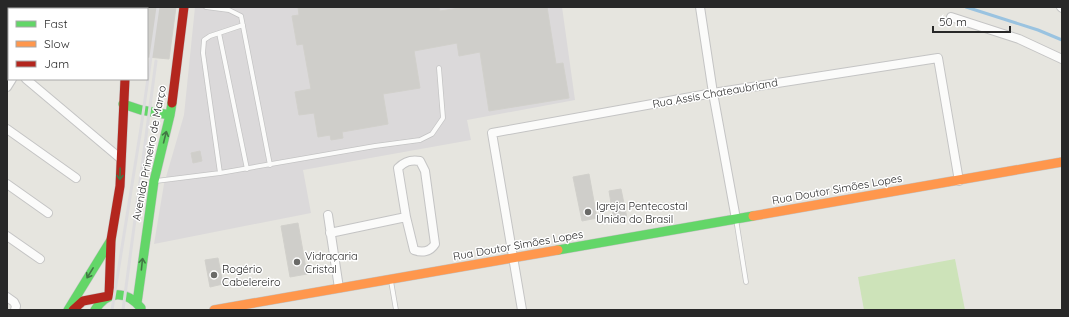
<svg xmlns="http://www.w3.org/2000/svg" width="1069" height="317" viewBox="0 0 1069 317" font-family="Quicksand,sans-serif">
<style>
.industrial{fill:#dbd9da}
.pitch{fill:#cde3b9}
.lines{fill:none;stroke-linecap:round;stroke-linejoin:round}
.stream{stroke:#9ac3e0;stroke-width:3}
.building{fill:#cfceca;stroke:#d1d0cb}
.lane-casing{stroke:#c4c4c4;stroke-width:5.5}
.street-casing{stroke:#c4c4c4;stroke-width:10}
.fast-casing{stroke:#c4c4c4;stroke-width:10}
.slow-casing{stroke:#c4c4c4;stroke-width:10}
.jam-casing{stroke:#c4c4c4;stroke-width:10}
.lane{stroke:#fbfbfa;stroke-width:4}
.street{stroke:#fbfbfa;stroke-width:8}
.fast{stroke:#63d668;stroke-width:9}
.slow{stroke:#ff974d;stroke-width:9}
.jam{stroke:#b3261e;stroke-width:9}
.rail{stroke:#dddcde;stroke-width:3}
.oneway{stroke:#437645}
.poi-dot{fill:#6a6a68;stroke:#fff;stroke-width:1.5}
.labels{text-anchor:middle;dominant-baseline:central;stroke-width:3;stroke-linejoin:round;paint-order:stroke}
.street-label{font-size:11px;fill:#282828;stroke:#fff}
.poi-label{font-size:11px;fill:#282828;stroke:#fff;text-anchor:start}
</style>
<rect width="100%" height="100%" fill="#e6e5df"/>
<path class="industrial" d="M195 7H562L575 100 467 120 471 140 303 170 311 213 154 244 164 184 184 115Z"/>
<path class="pitch" d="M955 259 965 310H864L858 277Z"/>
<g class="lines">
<path class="stream" d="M966 7 1038 30 1062 40"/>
</g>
<path class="building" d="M147 7H176L169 59 147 57Z
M298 7H439L440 11 466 7H547L556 64 563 63 569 98 489 111 480 52 459 56 457 43 414 51 420 88 383 94 388 124 342 132 343 138 331 140 330 135 318 137 314 113 299 115 295 92 311 89 303 44 297 45 292 16 299 15Z
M200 151 202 161 193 163 191 153Z
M589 174 597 218 582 221 573 177Z
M621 189 627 218 614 221 609 191Z
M298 223 307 274 290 277 281 226Z
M218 258 223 284 210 287 205 260Z"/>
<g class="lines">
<g class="lane-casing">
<path id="lane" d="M206 7 229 10 241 16 270 165
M219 33 247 169
M220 173 203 53 204 40 210 36 243 25
M156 181 220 173 375 146 420 140 432 134 443 118 439 68
M736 219 746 282
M391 281 396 310"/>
</g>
<g class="street-casing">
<path id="street" d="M700 7 713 93 736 219
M1061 7 1062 8
M951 17 1019 39 1062 59
M7 63 9 65
M26 79 121 159
M7 87 12 79
M7 129 76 178
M7 184 48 213
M328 215 339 288
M330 233 406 217 398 168C404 162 410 159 420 161L425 171 435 244C430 252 422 253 414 250L406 217
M7 236 40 259
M7 297 14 302 16 306 15 310
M522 310 492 133 713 93 938 58 959 181"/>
</g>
<g class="fast-casing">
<path id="fast" d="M133 7V9
M123 104 141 110 170 115
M558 250 753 216
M137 303 154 181 170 115 172 103
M68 310 111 240
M95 310C108 290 126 290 141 308"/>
</g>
<g class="slow-casing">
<path id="slow" d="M753 216 1062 162
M214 310 558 250"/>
</g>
<g class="jam-casing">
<path id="jam" d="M172 103 184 7
M109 296 111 240 120 186 125 79
M73 310 83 301 109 296"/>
</g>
<use href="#lane" class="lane"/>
<use href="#street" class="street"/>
<use href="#fast" class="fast"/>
<use href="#slow" class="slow"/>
<use href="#jam" class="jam"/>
<path class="rail" d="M112 310 141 128 158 7
M123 310 156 61"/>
</g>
<defs><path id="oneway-shaft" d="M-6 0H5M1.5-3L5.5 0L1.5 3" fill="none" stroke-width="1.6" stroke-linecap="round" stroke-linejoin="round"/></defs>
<g class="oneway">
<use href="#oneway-shaft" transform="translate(165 137) rotate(-76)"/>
<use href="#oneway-shaft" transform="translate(120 174) rotate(91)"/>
<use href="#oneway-shaft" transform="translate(142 264) rotate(-84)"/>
<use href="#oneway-shaft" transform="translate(90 273) rotate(122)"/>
</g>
<g class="poi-dot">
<circle cx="588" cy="212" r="4"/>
<circle cx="297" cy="262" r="4"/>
<circle cx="214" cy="275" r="4"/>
</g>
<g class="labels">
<g class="street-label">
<text transform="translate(715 93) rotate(-10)">Rua Assis Chateaubriand</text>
<text transform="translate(149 153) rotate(-79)">Avenida Primeiro de Março</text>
<text transform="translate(837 189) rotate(-10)">Rua Doutor Simões Lopes</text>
<text transform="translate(518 245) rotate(-10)">Rua Doutor Simões Lopes</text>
</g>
<g class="poi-label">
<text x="596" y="206">Igreja Pentecostal<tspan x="596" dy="13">Unida do Brasil</tspan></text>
<text x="305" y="256">Vidraçaria<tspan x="305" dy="13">Cristal</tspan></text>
<text x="222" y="269">Rogério<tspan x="222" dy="13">Cabelereiro</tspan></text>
</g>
</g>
<rect width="1069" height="317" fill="none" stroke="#282828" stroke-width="16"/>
<rect x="8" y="8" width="140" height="72" fill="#ffffff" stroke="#a9a9a9"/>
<rect x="16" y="21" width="20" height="6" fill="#63d668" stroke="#a9a9a9"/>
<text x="44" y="28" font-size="12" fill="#282828">Fast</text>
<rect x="16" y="41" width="20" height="6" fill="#ff974d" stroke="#a9a9a9"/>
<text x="44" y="48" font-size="12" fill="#282828">Slow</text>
<rect x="16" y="61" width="20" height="6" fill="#b3261e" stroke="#a9a9a9"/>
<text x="44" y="68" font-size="12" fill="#282828">Jam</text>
<path d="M933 26v6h77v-6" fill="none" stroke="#282828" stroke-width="2"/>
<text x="939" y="26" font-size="12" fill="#282828" stroke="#ffffff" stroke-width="3" paint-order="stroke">50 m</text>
</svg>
